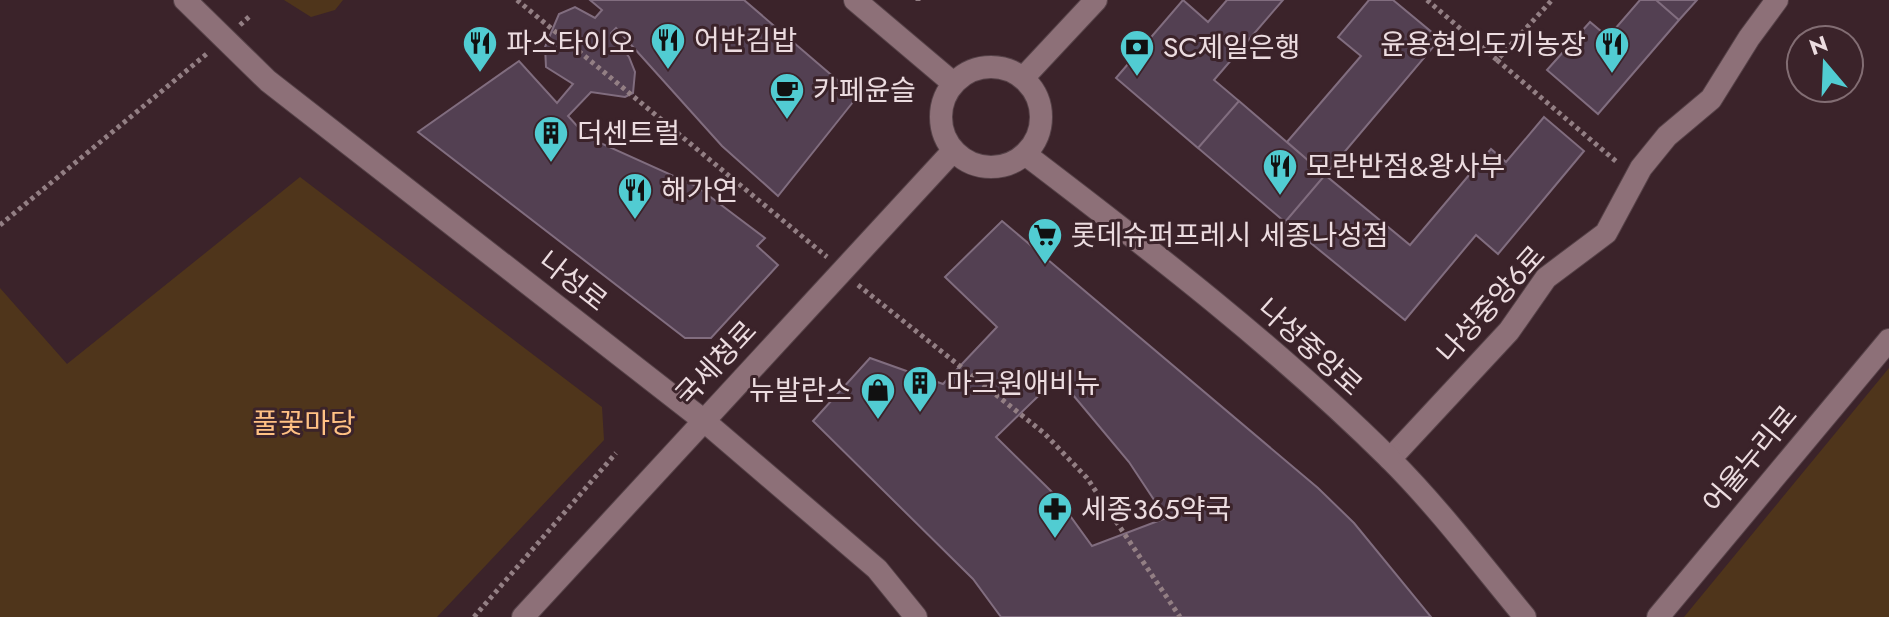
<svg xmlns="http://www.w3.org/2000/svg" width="1889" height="617" viewBox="0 0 1889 617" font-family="Jost,'Noto Sans KR',sans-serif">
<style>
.green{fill:#4f351b}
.building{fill:#534052;stroke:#816d7f;stroke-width:2;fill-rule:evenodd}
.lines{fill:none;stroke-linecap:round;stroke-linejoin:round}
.minor-casing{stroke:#564248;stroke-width:24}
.tertiary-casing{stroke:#564248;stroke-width:24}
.path{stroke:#937f84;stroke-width:5;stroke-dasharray:4 4;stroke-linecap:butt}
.minor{stroke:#8d7078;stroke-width:22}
.tertiary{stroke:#8d7078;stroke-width:22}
.labels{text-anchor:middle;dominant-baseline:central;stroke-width:6;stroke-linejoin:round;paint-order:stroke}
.poi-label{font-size:28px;fill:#ecdce0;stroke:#3b232a;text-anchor:start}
.street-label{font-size:28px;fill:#ecdce0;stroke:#3b232a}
.park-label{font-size:28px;fill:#ffc184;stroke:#3b232a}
</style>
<rect width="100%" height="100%" fill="#3b232a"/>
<path class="green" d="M284 0H343L335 10 311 17Z
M300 177 602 407 604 440 437 617H0V288L67 364Z
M1889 368V617H1684Z"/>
<path class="building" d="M590 0H744L857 97 778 196 722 146 616 28 611 33 629 57 635 72 633 93 625 97 591 92 568 116 587 137 696 186 765 238 757 246 778 265 711 338H685L418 132 519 61 557 103 573 84 546 67 545 47 559 14 575 7 595 18 602 10Z
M1183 0 1208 22 1227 0H1283L1214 80 1239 101 1198 148 1116 78Z
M1369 0H1393L1440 39 1325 175 1287 142 1361 56 1338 37Z
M1640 0H1656L1679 20 1598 114 1547 70 1590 22 1608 37Z
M1656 0H1697L1679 20Z
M1239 101 1325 175 1285 222 1198 148Z
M1544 117 1584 151 1498 254 1476 235 1405 320 1285 222 1325 175 1410 245 1491 149 1506 162Z
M1002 221 1318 488 1354 523 1431 617H1001L973 579 813 421 870 358 943 384 997 327 945 277ZM1058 377 1129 462 1166 518 1092 546 1055 495 996 437Z"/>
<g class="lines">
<g class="minor-casing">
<path id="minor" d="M1390 459 1509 331 1546 278 1606 233 1641 168 1667 136 1711 99 1749 38 1777 0"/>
</g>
<g class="tertiary-casing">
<path id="tertiary" d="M185 0 268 81 703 420 877 569 916 617
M855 0 953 83
M941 117a50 50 0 1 1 100 0a50 50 0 1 1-100 0Z
M1023 78 1096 0
M1025 154C1151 250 1277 347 1390 459 1439 508 1481 564 1525 617
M523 617 953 151
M1658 617 1889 340"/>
</g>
<path class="path" d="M517 0 827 257
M1427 0 1497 60 1552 0
M918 1V0
M240 25 251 15
M1497 60 1618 163
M0 225 209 52
M858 285 1044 433 1087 478 1180 617
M474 617 616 453"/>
<use href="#minor" class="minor"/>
<use href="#tertiary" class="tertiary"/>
</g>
<defs>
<g id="restaurant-pin" transform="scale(1.8)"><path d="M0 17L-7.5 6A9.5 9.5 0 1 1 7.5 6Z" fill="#51ccd2" stroke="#3b232a"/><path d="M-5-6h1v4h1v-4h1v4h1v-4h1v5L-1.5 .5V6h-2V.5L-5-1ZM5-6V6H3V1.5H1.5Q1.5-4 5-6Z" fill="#111"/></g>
<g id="bank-pin" transform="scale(1.8)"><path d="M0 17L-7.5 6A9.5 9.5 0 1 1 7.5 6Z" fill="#51ccd2" stroke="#3b232a"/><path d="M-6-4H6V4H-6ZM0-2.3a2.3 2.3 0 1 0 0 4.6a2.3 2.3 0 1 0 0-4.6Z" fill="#111"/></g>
<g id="cafe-pin" transform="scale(1.8)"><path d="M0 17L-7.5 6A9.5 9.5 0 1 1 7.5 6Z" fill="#51ccd2" stroke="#3b232a"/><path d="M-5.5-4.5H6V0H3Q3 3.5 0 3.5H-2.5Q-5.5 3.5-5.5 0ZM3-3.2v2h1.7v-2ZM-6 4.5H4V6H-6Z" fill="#111"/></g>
<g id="building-pin" transform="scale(1.8)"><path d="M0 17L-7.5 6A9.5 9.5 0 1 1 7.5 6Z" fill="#51ccd2" stroke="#3b232a"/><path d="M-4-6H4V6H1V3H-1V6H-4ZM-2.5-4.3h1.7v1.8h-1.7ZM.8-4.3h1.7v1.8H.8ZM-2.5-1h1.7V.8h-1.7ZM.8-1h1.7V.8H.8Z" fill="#111"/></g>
<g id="supermarket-pin" transform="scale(1.8)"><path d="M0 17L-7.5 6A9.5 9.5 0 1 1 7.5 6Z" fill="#51ccd2" stroke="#3b232a"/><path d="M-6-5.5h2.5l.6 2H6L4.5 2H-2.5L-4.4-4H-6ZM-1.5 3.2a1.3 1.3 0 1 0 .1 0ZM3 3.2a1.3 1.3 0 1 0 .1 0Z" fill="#111"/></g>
<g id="shop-pin" transform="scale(1.8)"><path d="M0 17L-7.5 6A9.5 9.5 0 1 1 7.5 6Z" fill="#51ccd2" stroke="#3b232a"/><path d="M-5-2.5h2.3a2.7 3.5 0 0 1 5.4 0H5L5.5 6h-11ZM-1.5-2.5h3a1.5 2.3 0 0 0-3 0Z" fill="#111"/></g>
<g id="pharmacy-pin" transform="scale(1.8)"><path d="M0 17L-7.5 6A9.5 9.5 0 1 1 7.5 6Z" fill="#51ccd2" stroke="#3b232a"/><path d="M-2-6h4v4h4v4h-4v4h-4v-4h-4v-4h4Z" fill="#111"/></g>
</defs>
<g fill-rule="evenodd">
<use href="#restaurant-pin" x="668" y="40"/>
<use href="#restaurant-pin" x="480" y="43"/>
<use href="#restaurant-pin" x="1612" y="44"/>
<use href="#bank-pin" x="1137" y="47"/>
<use href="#cafe-pin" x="787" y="90"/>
<use href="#building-pin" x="551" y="133"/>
<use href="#restaurant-pin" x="1280" y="166"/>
<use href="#restaurant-pin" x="635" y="190"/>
<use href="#supermarket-pin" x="1045" y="235"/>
<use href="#building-pin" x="920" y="383"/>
<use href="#shop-pin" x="878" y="390"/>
<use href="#pharmacy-pin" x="1055" y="509"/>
</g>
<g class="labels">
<g class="poi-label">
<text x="694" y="40">어반김밥</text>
<text x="506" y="43">파스타이오</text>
<text x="1586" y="44" text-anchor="end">윤용현의도끼농장</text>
<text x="1163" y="47">SC제일은행</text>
<text x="813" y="90">카페윤슬</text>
<text x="577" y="133">더센트럴</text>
<text x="1306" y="166">모란반점&amp;왕사부</text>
<text x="661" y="190">해가연</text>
<text x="1071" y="235">롯데슈퍼프레시 세종나성점</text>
<text x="946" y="383">마크원애비뉴</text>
<text x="852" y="390" text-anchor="end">뉴발란스</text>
<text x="1081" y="509">세종365약국</text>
</g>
<g class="street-label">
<text transform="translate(573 281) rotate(38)">나성로</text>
<text transform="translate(1491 304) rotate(-48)">나성중앙6로</text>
<text transform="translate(1310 347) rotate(42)">나성중앙로</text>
<text transform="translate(716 363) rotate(-47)">국세청로</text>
<text transform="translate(1750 459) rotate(-50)">어울누리로</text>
</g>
<g class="park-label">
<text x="304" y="423">풀꽃마당</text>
</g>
</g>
<g transform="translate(1825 64) rotate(341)"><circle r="38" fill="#3b232a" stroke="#826d73" stroke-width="2"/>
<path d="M0-6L14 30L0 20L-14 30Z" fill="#51ccd2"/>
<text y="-12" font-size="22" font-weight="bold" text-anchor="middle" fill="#ecdce0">N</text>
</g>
</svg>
